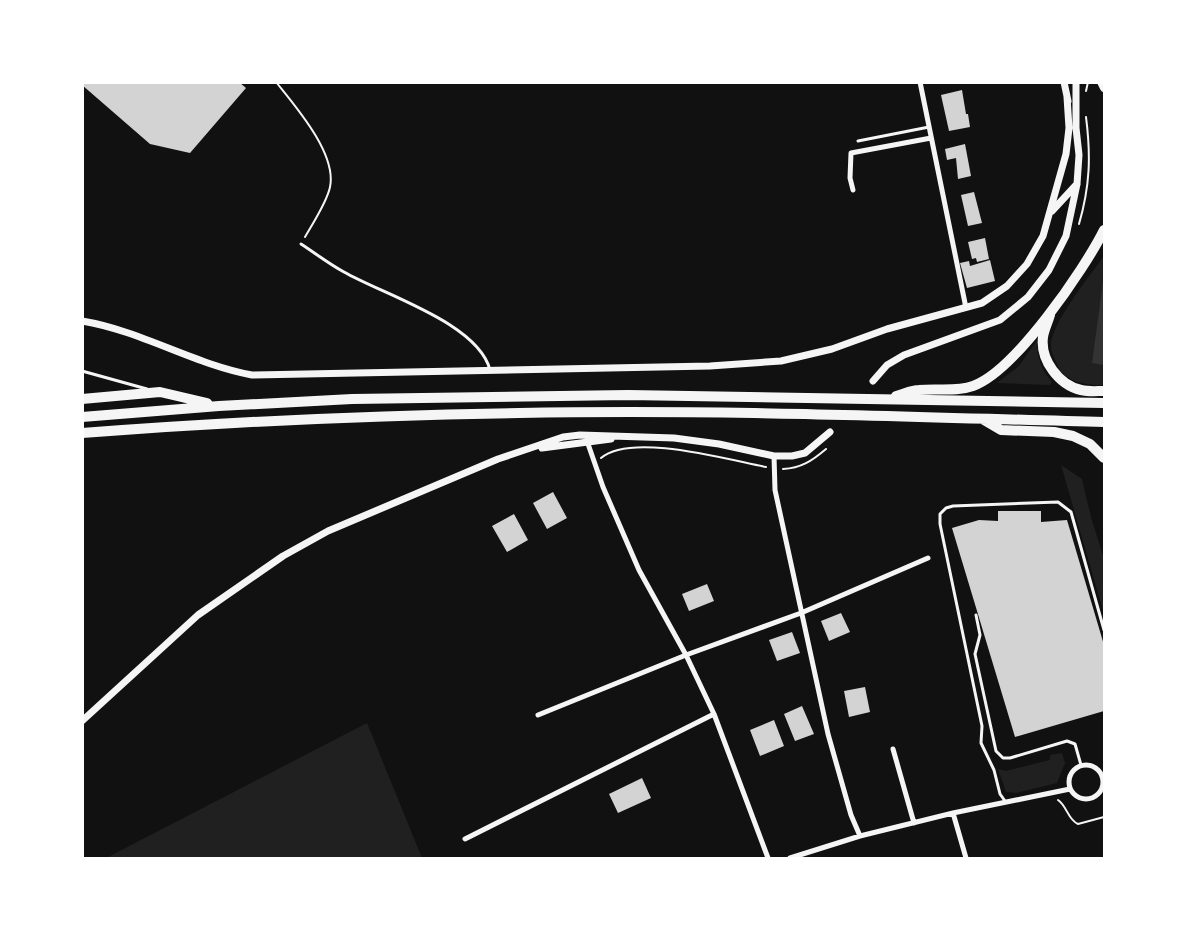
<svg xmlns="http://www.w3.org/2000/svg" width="1187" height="941" viewBox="0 0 1187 941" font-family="Karla,sans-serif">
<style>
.green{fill:#202020}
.water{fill:#333}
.building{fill:#d3d3d3}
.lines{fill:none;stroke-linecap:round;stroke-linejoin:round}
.path{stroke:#f5f5f5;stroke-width:2}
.service{stroke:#f5f5f5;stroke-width:3}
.minor{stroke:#f5f5f5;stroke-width:5}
.tertiary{stroke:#f5f5f5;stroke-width:7}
.secondary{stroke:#f5f5f5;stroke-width:8}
.motorway{stroke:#f5f5f5;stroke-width:10}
</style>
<rect width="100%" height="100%" fill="#111"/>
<path class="green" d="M1104 256V385C1088 385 1064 383 1057 364 1055 359 1051 353 1051 347 1049 326 1091 274 1104 256Z
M1037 340C1037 357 1041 370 1052 382L1050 385 997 383 1019 366Z
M1061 465 1082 479 1091 517 1104 559V614Z
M367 723 422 858H106Z
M1062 753 1065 763 1057 783 1016 793 1006 792 998 769 1006 771 1050 760V755Z"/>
<path class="water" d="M1103 282H1104V365L1092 363Z"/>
<path class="building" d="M82 82H239L246 88 190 153 150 144 82 85Z
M962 90 966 114H968L970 127 949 131 941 95Z
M965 144 971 176 958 179 956 158 947 160 945 149Z
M974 192 982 223 968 226 961 195Z
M985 238 989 259 977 262 976 258 972 259 968 242Z
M990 260 995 281 967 288 960 263 969 261 970 266Z
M553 492 567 518 547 529 533 503Z
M998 511H1041V522L1067 520 1104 645V711L1015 737 952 528 979 520 998 521Z
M514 514 528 540 507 552 492 526Z
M707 584 714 601 689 611 682 594Z
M841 613 850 632 829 641 821 621Z
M792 632 800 653 777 661 769 640Z
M865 687 870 712 849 717 844 691Z
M802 706 814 734 795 741 784 714Z
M774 720 784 746 760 756 750 730Z
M642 778 651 798 618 813 609 794Z"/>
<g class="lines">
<path class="path" d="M276 82C296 107 337 154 330 187 327 202 313 223 305 237
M1086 91 1088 82
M1079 224C1090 186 1091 156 1086 117
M601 458C631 432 729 460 766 467
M783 469C801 468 812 461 826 449
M1058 800C1067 806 1068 820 1078 824L1104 817"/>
<path class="service" d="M858 141 929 127
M301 244C315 253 329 264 344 272 384 295 478 323 490 370
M82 371 147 389
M976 615 980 635 975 654 996 751 1003 758H1010L1067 741 1075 744 1081 765
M1005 801 1000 794 994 770 981 743 982 726 940 524V514L946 508 953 506 1058 502 1071 512 1104 630"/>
<path class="minor" d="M920 82 966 308
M853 190 850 178 851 153 931 138
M587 441 603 487 639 570 686 655 714 714 768 858
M774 456 775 490 828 734 851 815 860 836
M538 715 686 655 801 613 928 558
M893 749 914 823
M1069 782a17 17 0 1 1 34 0a17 17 0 1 1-34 0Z
M953 813 966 858
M465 839 714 714
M790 858 860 836 953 813 1070 789"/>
<path class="tertiary" d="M1064 82 1068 101
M1052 211 1077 184
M82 321C142 331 193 364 252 375L710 366 781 361 832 349 887 329 982 303 1007 286 1027 264 1043 236 1066 154 1069 128 1067 97
M873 381 887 365 904 355 1000 320 1028 297 1049 270 1066 236 1077 184 1079 155 1076 128V82
M542 448 611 439
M82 721 198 615 283 556 328 531 498 459 563 437 580 435 674 438 719 444 774 456H792L805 453 830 432"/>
<path class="secondary" d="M1101 82 1104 88"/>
<path class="motorway" d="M1050 315C1048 322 1044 330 1043 337 1040 360 1059 385 1081 390 1089 392 1097 391 1104 391
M896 396C904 394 911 390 919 390 937 388 956 392 973 386 1015 371 1084 270 1104 230
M82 399 160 392 207 403
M82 417 219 406 352 399 628 395 1104 403
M984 420 1001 430 1054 432 1073 436 1090 444 1104 458
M82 433C228 422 373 415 519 413 714 409 910 417 1104 422"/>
</g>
<rect width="1187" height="941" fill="none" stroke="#ffffff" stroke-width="168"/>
</svg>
